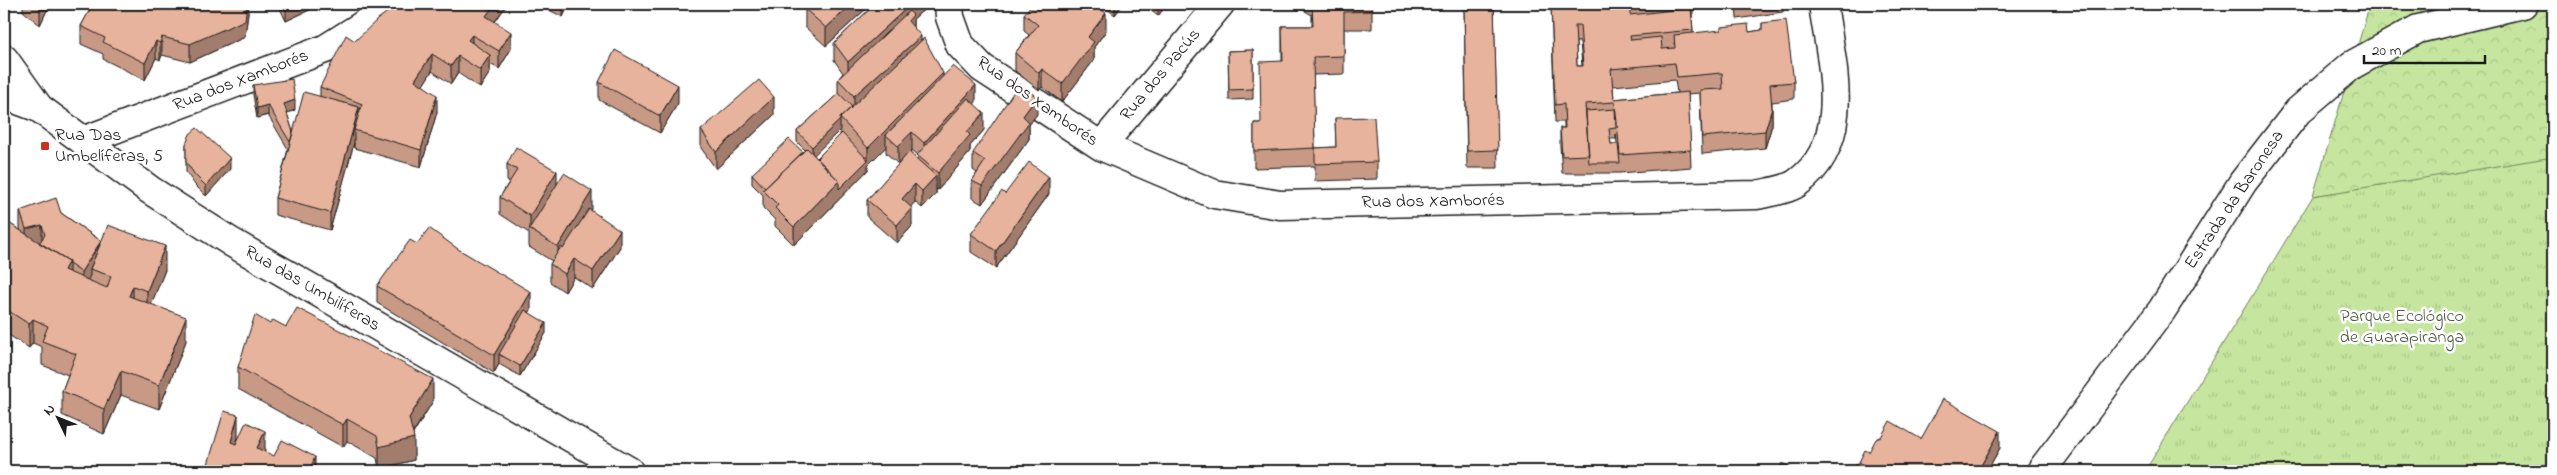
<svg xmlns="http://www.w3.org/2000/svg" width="2557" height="475" viewBox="0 0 2557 475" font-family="'Indie Flower',sans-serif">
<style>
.forest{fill:url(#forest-crowns);stroke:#71815e}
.park{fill:url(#park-tufts);stroke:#71815e}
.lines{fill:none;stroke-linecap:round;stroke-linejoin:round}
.minor-casing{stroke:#1c1c1c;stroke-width:31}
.major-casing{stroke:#1c1c1c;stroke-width:31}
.minor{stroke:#fff;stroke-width:28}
.major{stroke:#fff;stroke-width:28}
.wall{fill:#c89a86;stroke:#1c1c1c;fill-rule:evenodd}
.shaded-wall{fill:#a27d6d;stroke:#1c1c1c}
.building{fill:#e8b39c;stroke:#1c1c1c;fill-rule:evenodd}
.poi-dot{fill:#c8321e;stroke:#fff;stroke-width:2}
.labels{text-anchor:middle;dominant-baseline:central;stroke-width:5;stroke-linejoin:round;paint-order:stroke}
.street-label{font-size:18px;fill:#1c1c1c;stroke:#fff}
.poi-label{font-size:18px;fill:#1c1c1c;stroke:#fff;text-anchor:start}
.park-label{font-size:18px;fill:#4f5943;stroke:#fff}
</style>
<defs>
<pattern id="forest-crowns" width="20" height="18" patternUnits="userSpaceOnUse" patternTransform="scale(1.25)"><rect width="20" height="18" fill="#c6e69f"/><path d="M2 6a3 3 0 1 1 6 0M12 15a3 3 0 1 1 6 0" fill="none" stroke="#aac588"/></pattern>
<pattern id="park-tufts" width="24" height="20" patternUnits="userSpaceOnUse" patternTransform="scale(1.25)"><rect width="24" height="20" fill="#c6e69f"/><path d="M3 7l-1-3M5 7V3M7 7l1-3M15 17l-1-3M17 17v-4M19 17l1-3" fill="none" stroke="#aac588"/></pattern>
</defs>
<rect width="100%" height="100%" fill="#fff"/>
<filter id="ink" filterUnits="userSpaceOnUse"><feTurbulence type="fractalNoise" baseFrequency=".02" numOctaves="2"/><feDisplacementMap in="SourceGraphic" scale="10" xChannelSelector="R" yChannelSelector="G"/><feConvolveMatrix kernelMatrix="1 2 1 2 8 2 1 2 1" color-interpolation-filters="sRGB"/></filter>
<g filter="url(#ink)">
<path class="forest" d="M2370 4H2553V160L2313 196Z"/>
<path class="park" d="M2553 157V471H2145L2313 196Z"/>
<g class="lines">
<g class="minor-casing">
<path id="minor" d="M949 4 950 17 960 45 982 68 1101 146 1214 194 1280 205 1757 195C1769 192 1787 190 1797 183 1855 141 1831 63 1823 4
M4 59 39 108
M4 95 39 108 150 190 231 242 629 471
M83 141 325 49 363 25 390 4
M1101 146 1220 4"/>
</g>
<g class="major-casing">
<path id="major" d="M2041 471 2162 310 2243 182 2298 111 2352 65 2418 29 2523 4"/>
</g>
<use href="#minor" class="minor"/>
<use href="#major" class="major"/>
</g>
<path class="wall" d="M23 4H50L40 25 23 11Z
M92 4H249L245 37 190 62 162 55 160 60 156 58 145 80 103 59V54L81 44V26L92 6Z
M278 4H322L286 21Z
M506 4V6L495 22 511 49 499 69 490 64V72L480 88 458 73 451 84 432 71 423 85 437 112 421 167 354 148V143L330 230 275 215V198L288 149 268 115 257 118 253 95V85L295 110 287 113 293 132 320 96V87L355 41Z
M537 4H569L563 17Z
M811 4H871L826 46 805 27V9Z
M875 4H927V7L913 19V27L921 41 943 76 976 102 974 104 984 130 970 146V152L938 190 936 189V194L922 208 915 202 910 207 912 226 897 243 867 217V200L905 157 898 164 886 153V147L868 165V170L794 245 775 226V220L763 208V195L752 184V174L803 152 805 150 797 142V131L838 94V79L843 73 834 60V43ZM840 130V135L817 158 813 155ZM912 150 918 155 917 159 909 152Z
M1100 4H1123L1115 15Z
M1142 4H1167L1158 16Z
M1285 4H1372V29H1344V74L1313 75 1315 148 1336 147 1335 118 1377 162V179L1315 181V166L1254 168V123H1261L1282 61V26H1312V15L1293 4 1290 7Z
M1433 4H1494L1498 168H1467L1464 7H1433Z
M1551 4H1693V16L1692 17 1693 33 1749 32 1762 30V23L1794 82V99L1772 102V125L1765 148 1702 154 1700 93 1688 94 1691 167 1620 173H1562L1560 146V128H1564V122H1555ZM1576 42H1580L1582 66H1577ZM1675 80 1677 93 1614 99 1613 86ZM1616 134 1617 144H1611L1610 139H1616Z
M1736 4H1783V12L1737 19Z
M1024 14 1106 31 1094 47V60L1062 102 1042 87 1039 90 1015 71V53L1029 35 1024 31Z
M1253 50V99L1229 100 1228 51Z
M599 82 678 103 660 133 599 100Z
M1037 114 1029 125V139L982 204 972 198V181L977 173 973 170V153Z
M774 115 716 169 701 148V130Z
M186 144 230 169 206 196 195 185 186 172Z
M507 164 557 183 592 209 591 211 620 247 593 289 574 277 565 292 550 282V264L552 261 529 247V233L500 214V197L509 182 507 181Z
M1005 194H1049L996 268 971 252V234Z
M20 211 61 213 101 241 165 270 151 304 186 341 159 409 121 395 104 434 62 415V391L68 375 42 365V347L33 343 29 348 4 332V220L21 231 20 229Z
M417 244 531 310 529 313 546 333 520 376 499 364 494 373 377 303V286Z
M286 327 433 401 413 434 414 460 379 469 377 458 347 441 343 447 238 389V367Z
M1921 439 2000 448 1987 471H1852L1859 464V462L1869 452Z"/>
<path class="shaded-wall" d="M42 4H50L40 25V8Z
M247 4H249L245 37 190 62V44Z
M286 4H322L286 21Z
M495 4H506V6L486 34V16Z
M563 4H569L563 17Z
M852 4H871L826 46V28Z
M911 4H927V7L913 19V33L848 80V62Z
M1115 4H1123L1115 15Z
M1158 4H1167L1158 16Z
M1106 13V31L1094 47V60L1062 102V84L1088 37Z
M511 32V49L499 69V51Z
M472 35V52L468 40Z
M921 36V53L854 114V96Z
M162 37V55L160 60V43Z
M156 41V58L145 80V63Z
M432 54V71L415 98V80Z
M490 55V72L480 88V70Z
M458 56V73L451 84V66Z
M1042 69V87L1039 90V73Z
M943 73V91L886 135V147L868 165V170L794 245V227L839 181 868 160V148Z
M678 85V103L660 133V116Z
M976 85V102L924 161V143Z
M437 95V112L421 167V150Z
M774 97V115L716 169V152Z
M1037 97V114L1029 125V139L982 204V186L1023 116Z
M295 100V110L284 114V104Z
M268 105V115L257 118V108Z
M359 107V125L354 130V143L330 230V213Z
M1772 108V125L1765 148V131Z
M984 113V130L970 146V152L938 190V173L967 132Z
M840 120V130L812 157V147Z
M912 132V150L898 164V146Z
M230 158V169L206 196V186Z
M557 171V188L530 230V216Z
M936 176V194L922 208V191Z
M1049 177V194L996 268V251Z
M915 184V202L902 217V199Z
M592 191V209L558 265V247Z
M912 208V226L897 243V225Z
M42 225V242L26 247V229Z
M620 230V247L593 289V271Z
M102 241 90 269V276L81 290V272Z
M165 246V270L147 315V291Z
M574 259V277L565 292V274Z
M69 261V286L64 270Z
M133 286V310L129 296Z
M531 292V310L503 357 499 354V364L494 373V355Z
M186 317V341L159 409V385Z
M33 319V343L29 348V324Z
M546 323V333L520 376V366Z
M121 371V395L104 434V409Z
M433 379V401L409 439 414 438V460L379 469V447L409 418Z
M238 415V437L231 463V442Z
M347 419V441L343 447V425Z
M265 431V453L257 448Z
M2000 431V448L1987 471H1978Z
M315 457V471H309Z"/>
<path class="building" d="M35 4H42L40 8Z
M93 4H247L245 20 190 44 162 37 160 43 156 41 145 63 103 42 105 38 81 26Z
M398 4H495L486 16 511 32 499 51 472 35 468 40 490 55 480 70 458 56 451 66 432 54 415 80 437 95 421 150 354 130 362 104 320 87 346 35 355 41 378 19Z
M811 4H852L826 28 805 9Z
M875 4H911L848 62 834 43Z
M1032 4H1094L1106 13 1088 37 1094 42 1062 84 1042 69 1039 73 1015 53 1038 25 1024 14Z
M1312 4H1372V11L1344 12V56L1313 57 1315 148 1254 151V123H1261L1260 62 1283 61 1282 26H1313Z
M1464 4H1494L1498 150 1467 151Z
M1551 4H1641L1630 5V15L1691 8 1693 30 1630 36 1631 40 1661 37 1662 49 1675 48 1674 35 1721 30V27L1748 24 1749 32 1762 30V23L1786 20 1794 82 1770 84 1772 108 1765 131 1702 137 1700 90 1723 89 1722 73 1677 77 1675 63 1611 69 1614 99 1688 92 1691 150 1620 155 1615 102 1585 104 1589 155 1562 156 1560 128H1565L1564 104 1555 105ZM1575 25H1580L1583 66H1577Z
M1737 4H1772L1737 8Z
M909 11 913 15 908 21 921 36 854 96 838 79Z
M924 38 943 73 868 148 840 118Z
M615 50 678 85 660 116 599 82Z
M1253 50V89L1229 90 1228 51Z
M953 66 976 85 924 143 912 132 898 146 886 135Z
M292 79 295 100 284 104 293 132 290 142 268 105 257 108 253 85Z
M759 80 774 97 716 152 701 130Z
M1019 84 1037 97 1023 116 1029 122 982 186 972 181 985 161 973 153Z
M304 92 359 107 330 213 275 198Z
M839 93 852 107 840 118V120L812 147 797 131Z
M968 98 984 113 967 132 970 135 938 173 917 155Z
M1615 109 1616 128 1609 129 1611 144H1618L1620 163H1589L1586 111Z
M1374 117 1377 162 1315 164V148L1336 147 1335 118Z
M197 128 230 158 206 186 195 175 186 162V144L190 134Z
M842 133 868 160 839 189V181L817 158Z
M789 139 803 152 765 188 752 174Z
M516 147 557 171 530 216 500 197 517 170 507 164Z
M807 148 839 181 794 227 775 208 778 205 763 190Z
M909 152 936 176 922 191 915 184 902 199 912 208 897 225 867 200Z
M1029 162 1049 177 996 251 971 234 1002 191 1005 194Z
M564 173 592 191 558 247 529 229Z
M56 198 61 213 101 241 81 272 69 264V261L39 243 45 235 42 225 26 229 20 211Z
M589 209 620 230 593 271 574 259 565 274 550 264 561 247 563 249Z
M4 220 69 261 64 270 107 288 111 276 90 269 108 225 165 246 147 291 133 286 129 296 186 317 159 385 121 371 104 409 62 391 76 354 42 341 48 326 33 319 29 324 4 308Z
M429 228 458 249 531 292 494 355 377 286 410 240 417 244Z
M297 308 433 379 409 418 414 438 379 447 377 436 347 419 343 425 238 367 255 315 270 324 273 320 286 327Z
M525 310 546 323 520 366 499 354Z
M1943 399 2000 431 1978 471H1876L1859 462 1865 450 1869 452 1876 439 1881 437 1890 421 1921 439Z
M224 411 238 415 231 442 236 444 246 422 265 431 257 448 274 456 282 440 315 457 309 471H206Z
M1782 463 1797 471H1778Z
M1857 463 1870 471H1852Z"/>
</g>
<rect class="poi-dot" x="40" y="141" width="10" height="10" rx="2.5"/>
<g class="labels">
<g class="street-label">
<text transform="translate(1161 75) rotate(-50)">Rua dos Pacús</text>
<text transform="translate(241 81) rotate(-21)">Rua dos Xamborés</text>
<text transform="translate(1037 102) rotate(35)">Rua dos Xamborés</text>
<text transform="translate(2235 200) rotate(-56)">Estrada da Baronesa</text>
<text transform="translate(1433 202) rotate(-1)">Rua dos Xamborés</text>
<text transform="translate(312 289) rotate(30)">Rua das Umbilíferas</text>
</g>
<g class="poi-label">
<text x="55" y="136">Rua Das<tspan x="55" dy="21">Umbelíferas, 5</tspan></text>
</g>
<g class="park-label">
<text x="2402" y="317">Parque Ecológico<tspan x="2402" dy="21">de Guarapiranga</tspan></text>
</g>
</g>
<rect width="2557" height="475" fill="none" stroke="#fff" stroke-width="20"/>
<rect x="10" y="10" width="2537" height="455" fill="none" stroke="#1c1c1c" stroke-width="2" filter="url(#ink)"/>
<g transform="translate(58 418) rotate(313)" stroke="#ffffff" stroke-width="4" paint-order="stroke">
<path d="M0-4L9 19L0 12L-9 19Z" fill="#1c1c1c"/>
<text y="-8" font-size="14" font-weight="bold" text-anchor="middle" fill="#1c1c1c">N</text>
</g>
<path d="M2364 55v8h121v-8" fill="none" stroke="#1c1c1c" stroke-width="2.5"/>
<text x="2372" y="55" font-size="15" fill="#1c1c1c" stroke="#ffffff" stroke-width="4" paint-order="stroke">20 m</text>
</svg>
